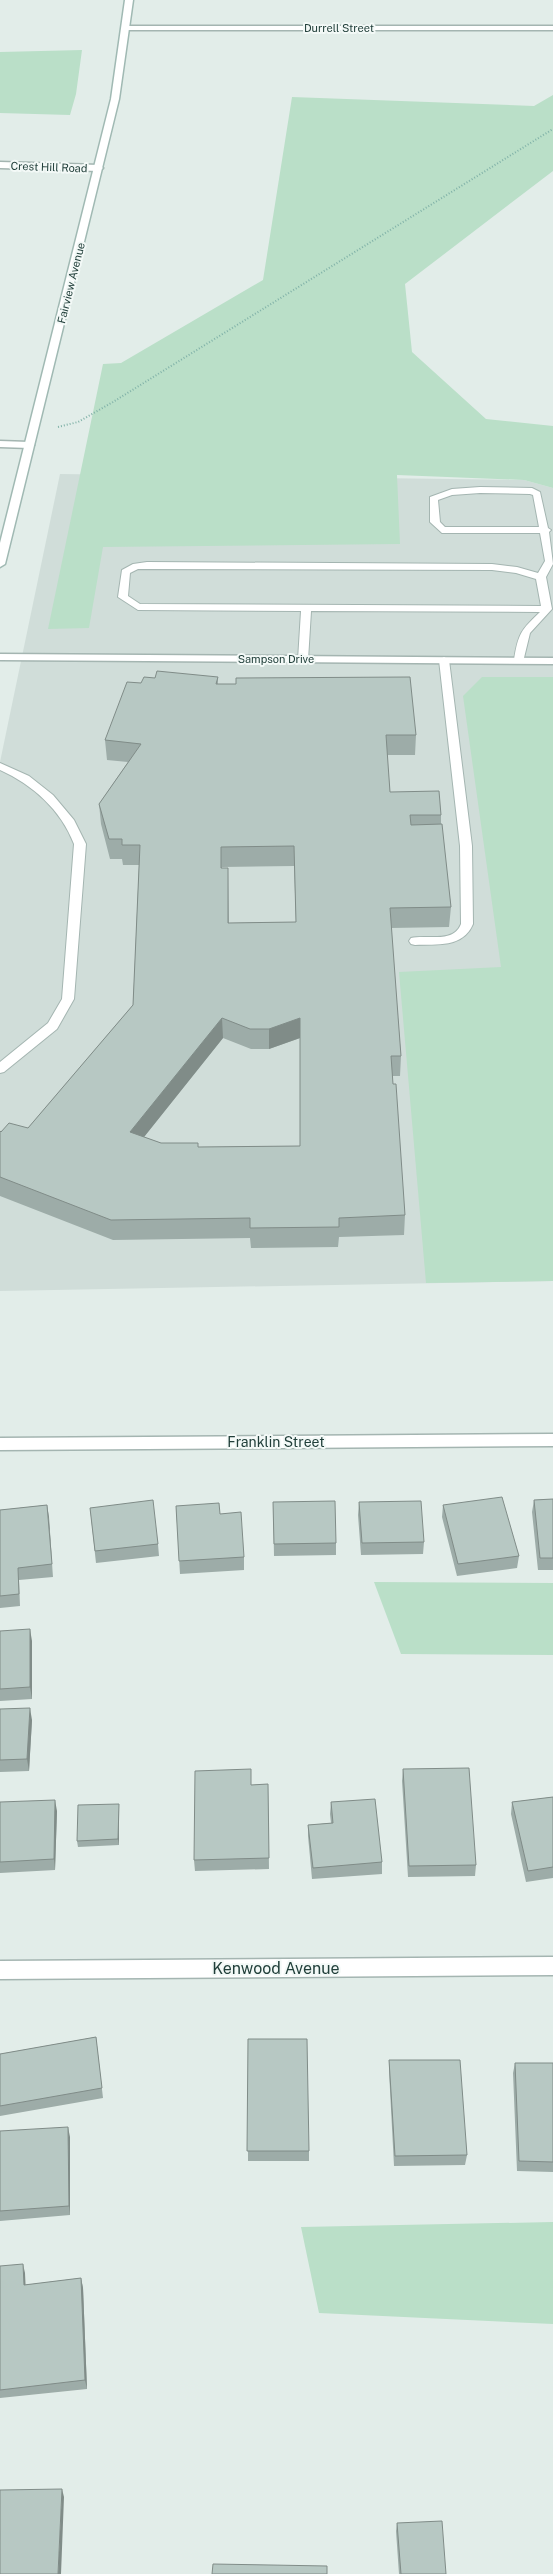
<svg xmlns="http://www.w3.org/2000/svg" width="553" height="2574" viewBox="0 0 553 2574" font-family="'Public Sans',sans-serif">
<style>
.built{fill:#d0ddd9}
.green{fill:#badfc8}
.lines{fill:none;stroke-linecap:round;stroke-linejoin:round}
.service-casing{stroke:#a4b5b1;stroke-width:2}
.minor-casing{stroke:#a4b5b1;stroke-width:3}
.secondary-casing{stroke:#a0b9b3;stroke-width:3}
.path{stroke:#81b2a8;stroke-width:2;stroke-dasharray:1 2;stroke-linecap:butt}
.service{fill:#fff;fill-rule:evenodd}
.minor{fill:#fff;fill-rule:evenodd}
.secondary{fill:#fff;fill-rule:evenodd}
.wall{fill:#9daca8;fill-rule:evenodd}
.shaded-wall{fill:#808c88}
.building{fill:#b7c8c3;stroke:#808c88;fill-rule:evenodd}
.labels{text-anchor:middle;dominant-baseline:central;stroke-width:4;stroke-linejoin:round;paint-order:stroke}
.far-street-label{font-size:11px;fill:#213f3a;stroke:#f3f9f7}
.street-label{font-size:14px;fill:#213f3a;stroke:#f3f9f7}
.near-street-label{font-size:16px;fill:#213f3a;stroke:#f3f9f7}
</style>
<rect width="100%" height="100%" fill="#e2ede9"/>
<path class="built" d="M60 474 524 480 553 488V1281L0 1291V762Z"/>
<path class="green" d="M82 50 76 94 70 115 0 113V52Z
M553 95V171L405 284 412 352 486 419 553 426V488L524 480 397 475 400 544 103 547 89 628 48 629 103 364 121 363 263 280 292 97 534 106Z
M482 677H553V1281L426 1283 399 972 501 967 463 696Z
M374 1582 553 1583V1655L401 1654Z
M553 2222V2324L319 2313 301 2227Z"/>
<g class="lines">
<g class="service-casing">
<path id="service" d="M480 487 532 488 540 492 548 528 551 530 549 532 553 564 546 577 552 609 530 633 523 662 519 663 514 660C518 634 521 630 540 612L311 611 308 660 303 663 298 660 301 611 138 610 118 597 122 570 133 564 147 562 492 564 517 567 538 573 545 561 540 533H442L430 522V497L452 489ZM480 493 530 494 533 495 539 527H445L440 522 438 500 452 495ZM138 569 492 570 516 573 536 579 541 606 140 604 128 596 130 573Z
M444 657 449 660 472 846 473 924C463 948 437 944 415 945L411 944 409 941 411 938C427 934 453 944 461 924L460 846 439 660Z
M0 763 29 776 53 795 74 820 86 844 74 999 57 1029 4 1072 0 1073V1062L48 1023 62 999 74 844C61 810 33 785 0 770Z"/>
</g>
<g class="minor-casing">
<path id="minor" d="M123 26H553V30H123Z
M0 162 99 165 103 168 99 171 0 168Z
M0 441 29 442 34 445 29 448 0 447Z
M0 654 553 658V664L0 660Z
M553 1434V1446L0 1450V1438Z
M553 1957V1975L0 1979V1961Z"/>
</g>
<g class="secondary-casing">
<path id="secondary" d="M125 0H133L119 99 5 564 0 567V543L111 99Z"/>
</g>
<path class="path" d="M58 427 78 422 113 402 553 129"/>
<use href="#service" class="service"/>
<use href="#minor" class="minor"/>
<use href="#secondary" class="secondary"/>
</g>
<path class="wall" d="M218 677V684L416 735 415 755H387L390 792 441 815V824L451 907 449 927 391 928 401 1056 400 1076H392L405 1215 404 1235 339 1237 338 1247 251 1248 250 1238 113 1240 0 1196V1131L28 1128 133 1005 139 865H123L122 859H110L101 824 99 804 128 762 107 760 105 740 141 683 155 678ZM294 866 296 922 229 923 228 868H222V867ZM223 1038 251 1049H269L300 1038V1146L198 1147V1143H161L144 1137Z
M553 1499V1570H538L532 1512 534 1500Z
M273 1502 336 1543V1555L274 1556Z
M359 1502 424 1542 423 1554 361 1555 358 1515Z
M47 1505 53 1577 19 1580 20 1606 0 1608V1510Z
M443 1505 519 1556 517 1568 457 1576 442 1517Z
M176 1506 220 1514 244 1557V1570L180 1574Z
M90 1508 158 1544 159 1556 96 1563Z
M0 1631 32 1641V1699L0 1701Z
M0 1709 32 1720 29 1771 0 1772Z
M403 1769 476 1865 475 1876 408 1877 402 1781Z
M268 1784 269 1869 195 1871 194 1860 251 1785Z
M553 1797V1878L526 1882 511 1814 512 1802Z
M0 1802 57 1811 55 1870 0 1873Z
M331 1802 382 1862V1874L312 1879 308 1836V1825L331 1823 330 1814Z
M119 1810V1845L78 1847 77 1841Z
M96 2037 103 2098 0 2116V2054Z
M248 2039 309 2151V2161H248Z
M389 2060 467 2155 465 2165 394 2166 389 2071Z
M515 2063H553V2172L517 2171 513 2073Z
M0 2131 70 2137V2215L0 2221Z
M0 2266 25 2273V2285L81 2278 83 2288 87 2389 0 2398Z
M397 2523 446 2574H399L396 2531Z"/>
<path class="shaded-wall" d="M222 1018 223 1038 132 1152 130 1132Z
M300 1018V1038L269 1049V1029Z
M47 1505 49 1517 53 1577 52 1564Z
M30 1629 32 1641V1699L30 1687Z
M30 1708 32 1720 29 1771 27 1759Z
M55 1800 57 1811 55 1870 54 1859Z
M119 1804V1845L118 1839Z
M68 2127 70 2137V2215L69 2206Z
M23 2264 25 2273 26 2294 24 2285Z
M81 2278 83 2288 87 2389 85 2380Z
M62 2489 64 2497 61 2574H58Z"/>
<path class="building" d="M157 671 218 677 216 684H236V678L410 677 416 735H386L390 792 439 791 441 815H410L411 825 442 824 451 907 390 908 401 1056H391L393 1084H396L405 1215 339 1218V1227L250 1228V1218L111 1220 0 1177V1131L1 1132 9 1123 28 1128 133 1005 140 845H122V839H109L99 804 141 744 105 740 127 682 141 683 144 677 155 678ZM294 846 296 922 228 923V868H221V847ZM222 1018 250 1029H269L300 1018V1146L198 1147V1143H161L130 1132Z
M502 1497 519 1556 458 1564 443 1505Z
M553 1499V1558H540L534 1500Z
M153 1500 158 1544 95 1551 90 1508Z
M335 1501 336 1543 274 1544 273 1502Z
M421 1501 424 1542 362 1543 359 1502Z
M219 1503 220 1514 241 1512 244 1557 179 1561 176 1506Z
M47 1505 52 1564 18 1568 19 1594 0 1596V1510Z
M30 1629V1687L0 1689V1631Z
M30 1708 27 1759 0 1760V1709Z
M469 1768 476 1865 409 1866 403 1769Z
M251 1769V1785L268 1784 269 1858 194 1860 195 1771Z
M553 1797V1867L528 1871 512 1802Z
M375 1799 382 1862 313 1868 308 1825 333 1823 331 1802Z
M55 1800 54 1859 0 1862V1802Z
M119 1804 118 1839 77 1841 78 1805Z
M96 2037 102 2088 0 2106V2054Z
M248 2039H307L309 2151H247Z
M389 2060H460L467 2155 395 2156Z
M515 2063H553V2162L519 2161Z
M68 2127 69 2206 0 2211V2131Z
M23 2264 24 2285 81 2278 85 2380 0 2390V2266Z
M62 2489 58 2574H0V2490Z
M442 2521 446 2574H401L397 2523Z
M213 2564 327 2566V2574H212Z"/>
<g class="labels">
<g class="far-street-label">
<text x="339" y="28">Durrell Street</text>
<text transform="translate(49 167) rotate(2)">Crest Hill Road</text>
<text transform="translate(71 283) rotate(-76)">Fairview Avenue</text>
<text x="276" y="659">Sampson Drive</text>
</g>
<g class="street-label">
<text x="276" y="1442">Franklin Street</text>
</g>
<g class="near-street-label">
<text x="276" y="1968">Kenwood Avenue</text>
</g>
</g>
</svg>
